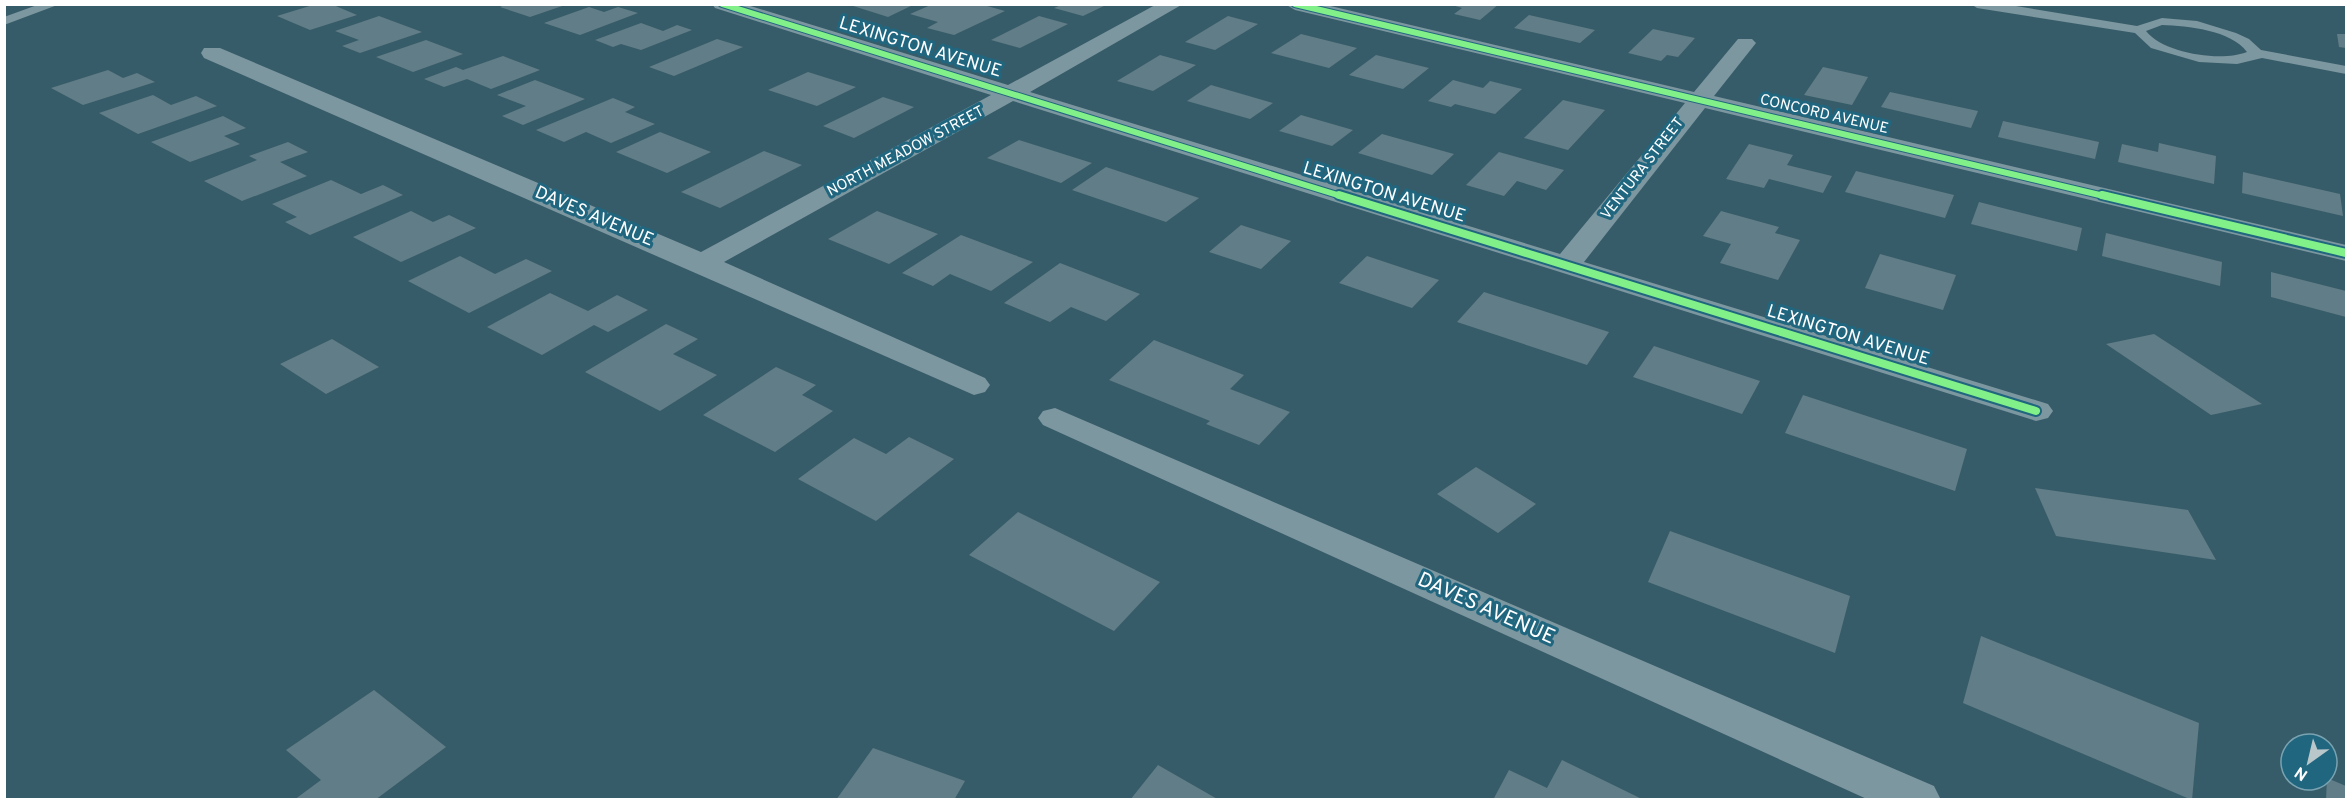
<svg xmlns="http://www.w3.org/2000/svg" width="2351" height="804" viewBox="0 0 2351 804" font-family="Overpass,sans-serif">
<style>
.building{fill:#617d87}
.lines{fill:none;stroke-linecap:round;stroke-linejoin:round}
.lane{fill:#7c97a0;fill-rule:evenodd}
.street{fill:#7c97a0;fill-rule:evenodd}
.cycleway-far1-casing{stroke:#21667f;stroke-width:8}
.cycleway-casing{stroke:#21667f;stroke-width:12}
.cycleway-far1{stroke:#82f089;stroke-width:6}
.cycleway{stroke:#82f089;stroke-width:8}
.labels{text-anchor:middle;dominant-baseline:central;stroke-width:6;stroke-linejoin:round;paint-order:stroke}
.far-street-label{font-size:15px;fill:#fff;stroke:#21667f}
.street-label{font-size:18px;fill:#fff;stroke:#21667f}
.near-street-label{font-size:21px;fill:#fff;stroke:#21667f}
</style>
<rect width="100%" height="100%" fill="#375c69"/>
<path class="building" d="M316 4H331L357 15 310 30 277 16Z
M506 4H565V5L530 17 500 7Z
M847 4H915L888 17Z
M933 4H980L1005 11 954 35 927 28 938 22 910 14Z
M1499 4 1480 20 1454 14 1462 8 1452 5Z
M1061 5H1106L1083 16 1054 8Z
M589 7 604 12 618 7 638 13 580 35 544 23Z
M1529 15 1595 30 1580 43 1514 28Z
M379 16 422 32 360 53 342 46 359 40 335 31Z
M1039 16 1068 24 1020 48 991 40Z
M1228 16 1258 24 1215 50 1185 42Z
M641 23 663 31 677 25 692 30 641 50 621 44 613 47 595 40Z
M1653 29 1695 38 1678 57 1667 55 1661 61 1628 53Z
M1301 34 1357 48 1329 68 1271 53Z
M2337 34H2346V48L2339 47Z
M717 39 743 47 674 76 649 67Z
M426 40 463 54 413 72 376 57Z
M1160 55 1196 65 1153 91 1117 81Z
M1376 55 1429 68 1403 89 1349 75Z
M503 56 540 70 491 89 467 79 444 87 424 79 456 67 463 70Z
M1823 67 1868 77 1852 105 1804 95Z
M108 70 123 78 137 73 155 82 83 105 51 88Z
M808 72 856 87 817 106 768 90Z
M535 80 585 99 523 125 502 116 526 106 497 95Z
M1453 80 1483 88 1490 81 1522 89 1495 114 1455 104 1451 107 1428 101Z
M1211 85 1273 103 1250 119 1187 101Z
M1890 92 1978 111 1971 128 1881 107Z
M153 95 171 105 196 96 217 106 138 134 99 113Z
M883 97 914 107 854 138 823 126Z
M613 98 635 107 625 112 655 124 611 143 586 132 564 142 536 130Z
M1563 100 1605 110 1568 150 1524 138Z
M1301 115 1353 130 1332 146 1279 131Z
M223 116 246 128 224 136 240 144 190 162 151 142Z
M2003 121 2099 142 2095 159 1998 137Z
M660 132 711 152 667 173 616 152Z
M1382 134 1454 154 1432 175 1358 153Z
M1019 140 1092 163 1061 183 987 158Z
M288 142 308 152 280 162 307 176 242 201 204 181 257 160 249 156Z
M2159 143 2216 156 2214 184 2118 162 2122 144 2158 152Z
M1749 144 1793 155 1787 165 1832 176 1823 193 1769 179 1764 188 1726 179Z
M764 151 802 165 720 208 681 192Z
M1499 152 1564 170 1546 190 1517 181 1504 196 1466 185Z
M1106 167 1199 198 1166 222 1072 190Z
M1856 171 1954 195 1945 218 1845 192Z
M2243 172 2340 194 2343 216 2242 193Z
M331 180 361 194 383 185 403 195 310 235 285 222 297 217 272 204Z
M1979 202 2082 228 2077 251 1971 224Z
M411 211 433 222 449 215 476 228 401 262 353 237Z
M877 211 938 234 889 264 828 239Z
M1721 211 1779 227 1775 233 1800 240 1778 280 1720 263 1731 244 1703 236Z
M1241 225 1291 241 1261 269 1209 252Z
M2106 233 2222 262 2220 286 2102 256Z
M961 235 1033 262 991 291 950 274 933 286 902 273Z
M1880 254 1956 275 1943 310 1865 288Z
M460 256 495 274 526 259 552 271 469 313 408 281Z
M1367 256 1439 280 1412 308 1339 283Z
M1060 263 1140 294 1106 321 1071 307 1050 322 1004 303Z
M2271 272 2346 291V317L2271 297Z
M1484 292 1609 332 1587 365 1457 322Z
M550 293 588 311 617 295 648 310 608 332 594 325 542 355 487 327Z
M666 324 698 339 673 354 717 375 660 411 585 372Z
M2154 334 2262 404 2211 415 2106 344Z
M332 339 379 367 326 394 280 364Z
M1154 340 1244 375 1230 389 1290 412 1259 445 1206 424 1210 421 1109 380Z
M1654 346 1760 381 1742 414 1633 377Z
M776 367 816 385 802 395 833 411 775 452 703 415Z
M1803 395 1967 449 1955 491 1785 433Z
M909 437 954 459 876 521 798 479 854 438 886 454Z
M1476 467 1536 504 1498 533 1437 494Z
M2035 488 2188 510 2216 560 2056 536Z
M1018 512 1160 582 1114 631 969 555Z
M1670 531 1850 596 1835 653 1648 582Z
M1981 636 2199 723 2192 800 1963 703Z
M374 690 446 747 375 800H294L321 780 286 750Z
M873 748 965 781 954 800H836Z
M1562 760 1644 800H1493L1509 770 1547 788Z
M1158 765 1219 800H1130Z
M2327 778 2346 786V800H2326Z"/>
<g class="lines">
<path class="lane" d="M40 4H60L4 25V17Z
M1971 4H2004L2137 26 2162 18 2197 21 2236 33 2249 39 2261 50 2346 66V74L2262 58 2237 64 2199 62 2151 48 2135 33 1977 8ZM2162 25C2188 26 2231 30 2247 52 2222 62 2164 54 2146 31Z"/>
<path class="street" d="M712 4H744L1008 85 1157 4H1183L1030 92 1560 254 1685 103 1295 10 1285 4H1322L1694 92 1738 39H1752L1756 43 1714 96 2346 245V261L1705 108 1584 262 2048 404 2053 411 2048 418 2036 421 1013 101 724 262 985 378 990 385 985 392 974 395 204 58 201 53 204 48H220L701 252 991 95 715 8Z
M1055 408 1934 786 1941 800H1869L1043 425 1038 418 1043 411Z"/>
<g class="cycleway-far1-casing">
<path id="cycleway-far1" d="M722 4 1344 197
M1295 4 2108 197"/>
</g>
<g class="cycleway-casing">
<path id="cycleway" d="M1339 195 2036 411
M2102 195 2346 253"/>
</g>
<use href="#cycleway-far1" class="cycleway-far1"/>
<use href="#cycleway" class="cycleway"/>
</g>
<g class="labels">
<g class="far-street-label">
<text transform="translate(1824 115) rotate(13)">CONCORD AVENUE</text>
<text transform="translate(906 152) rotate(-28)">NORTH MEADOW STREET</text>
<text transform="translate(1643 169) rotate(-52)">VENTURA STREET</text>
</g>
<g class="street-label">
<text transform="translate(920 48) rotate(17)">LEXINGTON AVENUE</text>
<text transform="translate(1384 193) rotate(17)">LEXINGTON AVENUE</text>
<text transform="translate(594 217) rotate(23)">DAVES AVENUE</text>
<text transform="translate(1848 336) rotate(17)">LEXINGTON AVENUE</text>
</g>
<g class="near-street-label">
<text transform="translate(1486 609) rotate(24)">DAVES AVENUE</text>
</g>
</g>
<rect width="2351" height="804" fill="none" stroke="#ffffff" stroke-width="12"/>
<g transform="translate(2309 762) rotate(214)"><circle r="28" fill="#21667f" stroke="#7aa3b2" stroke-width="1.5"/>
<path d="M0-4.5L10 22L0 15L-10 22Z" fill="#b9c6ca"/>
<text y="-9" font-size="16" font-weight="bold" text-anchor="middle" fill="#ffffff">N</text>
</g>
</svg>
